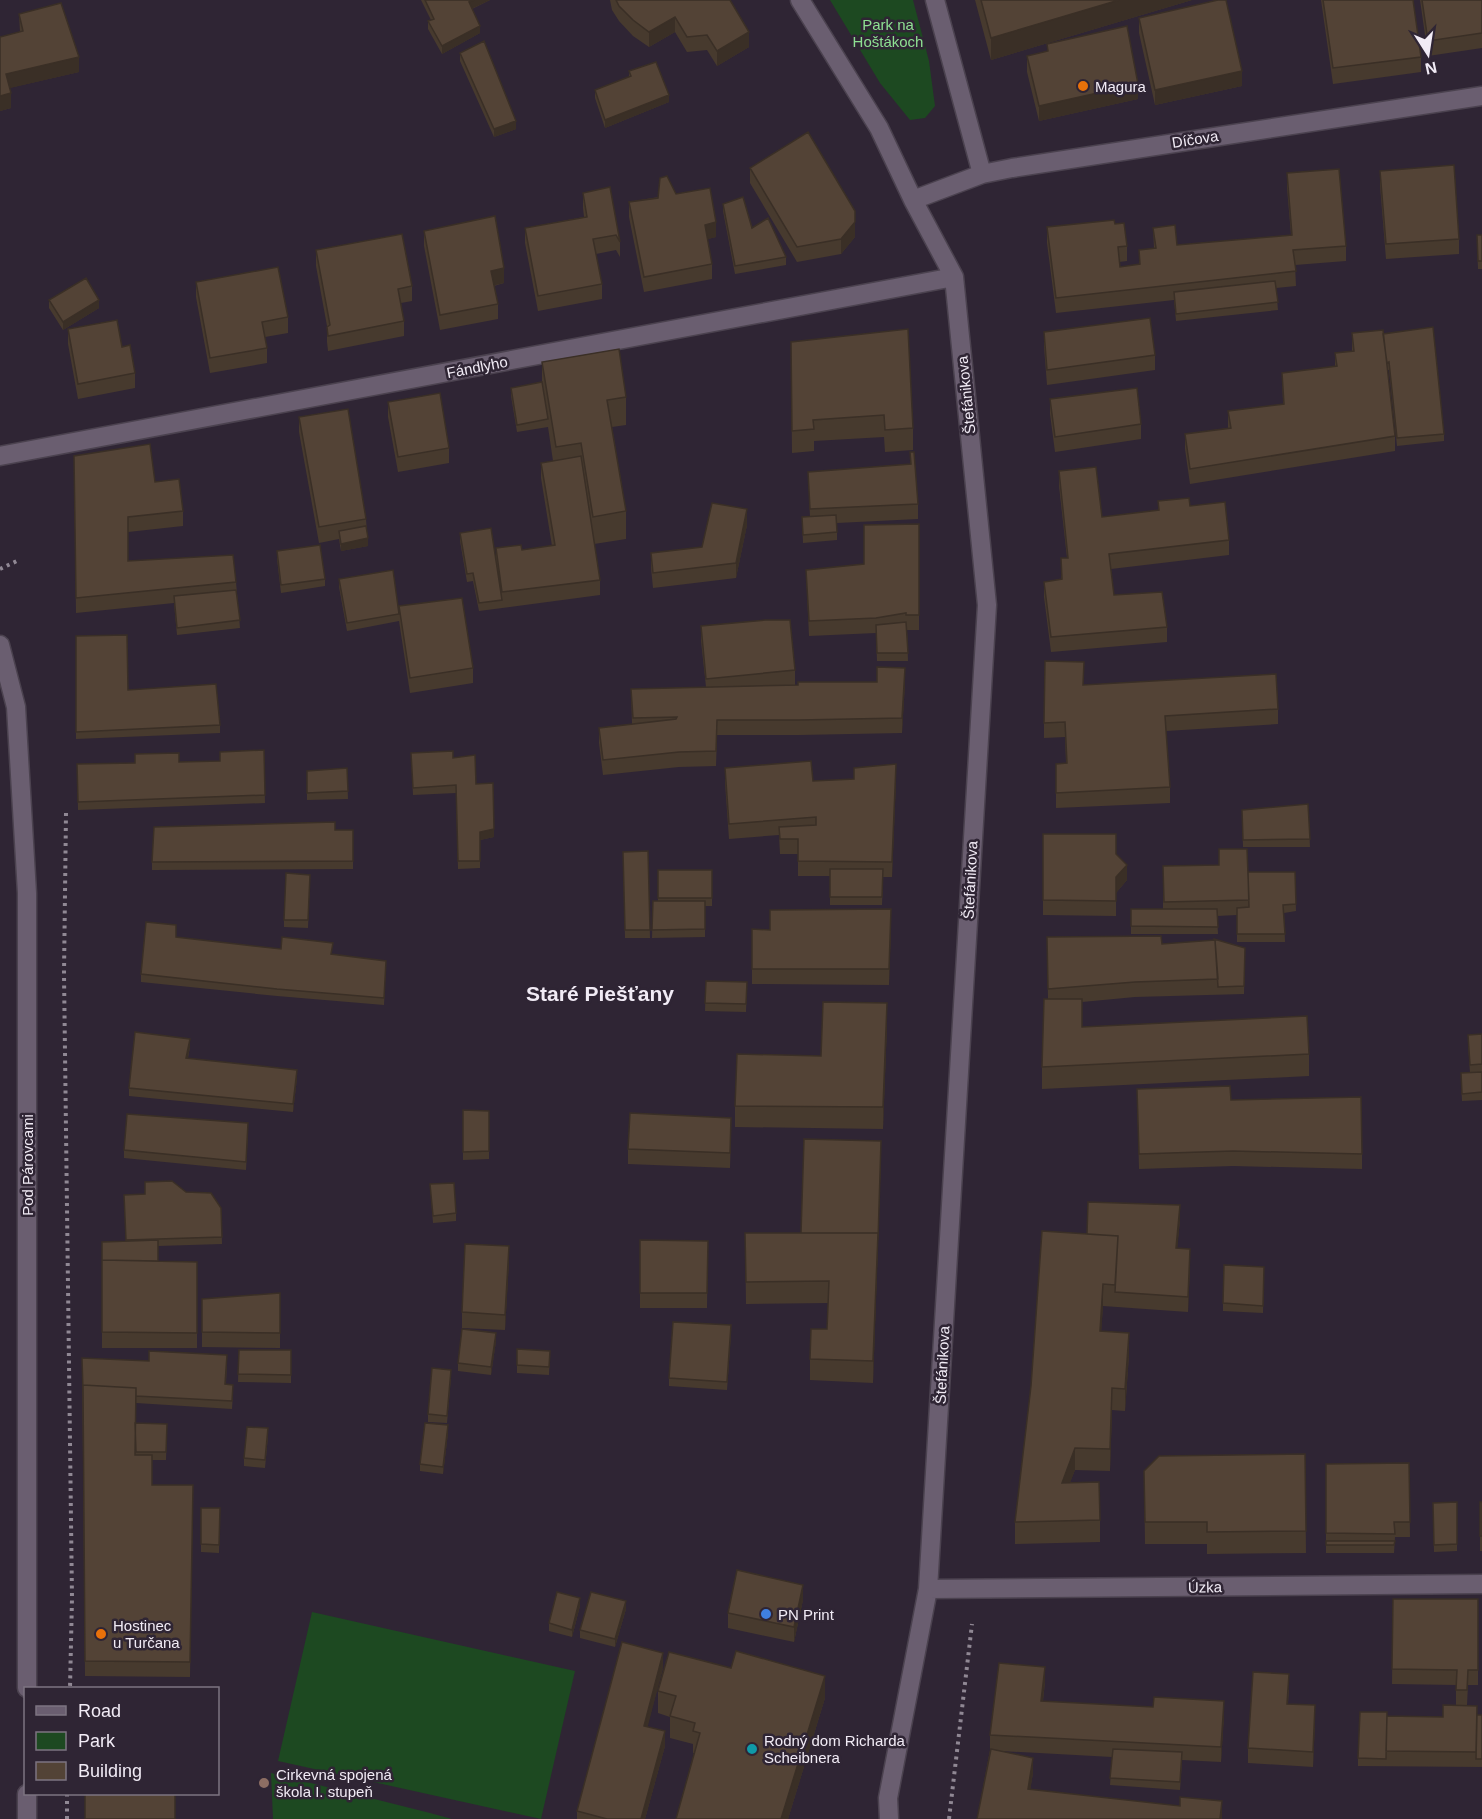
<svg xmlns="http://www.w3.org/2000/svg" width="1482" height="1819" viewBox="0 0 1482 1819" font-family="Helvetica,sans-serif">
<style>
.green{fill:#1d4921}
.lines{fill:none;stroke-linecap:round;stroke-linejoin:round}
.minor-casing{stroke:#4b424f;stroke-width:21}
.path{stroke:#908894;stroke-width:4;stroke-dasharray:3 4.5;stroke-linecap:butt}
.minor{stroke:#6a5e70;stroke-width:18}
.wall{fill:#473a2e}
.shaded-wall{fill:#3a2f26}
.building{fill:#534336;stroke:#3a2f26;stroke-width:1.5}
.food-dot{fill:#e8710a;stroke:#2f2534;stroke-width:2}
.shop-dot{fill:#3f7fe0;stroke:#2f2534;stroke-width:2}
.culture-dot{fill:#0f9aa8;stroke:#2f2534;stroke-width:2}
.education-dot{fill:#8d6e63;stroke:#2f2534;stroke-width:2}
.labels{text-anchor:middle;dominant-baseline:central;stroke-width:5;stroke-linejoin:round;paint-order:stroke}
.park-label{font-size:15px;fill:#8ee092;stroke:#2f2534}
.poi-label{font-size:15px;fill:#f1ebf5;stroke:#2f2534;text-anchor:start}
.street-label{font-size:15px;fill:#f1ebf5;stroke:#2f2534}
.district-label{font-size:21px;font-weight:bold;fill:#f1ebf5;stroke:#2f2534}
</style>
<rect width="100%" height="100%" fill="#2f2534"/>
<path class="green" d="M830 0H913L929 61 935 106 925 118 910 120 880 83Z
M312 1612 575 1671 541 1819 278 1761Z
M271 1773 430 1813 452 1819H273Z"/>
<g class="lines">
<g class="minor-casing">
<path id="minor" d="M800 0 879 128 913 200 954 277 987 605 928 1589 888 1798 889 1819
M935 0 982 174
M913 200 982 174 1012 168 1482 96
M0 456 954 277
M0 645 16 707 27 893V1688
M928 1589 1482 1584
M27 1819V1794"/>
</g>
<path class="path" d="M0 569 19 560
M66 813 64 974 72 1598 70 1688
M67 1819V1794
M949 1819 972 1624"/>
<use href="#minor" class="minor"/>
</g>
<path class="wall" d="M421 0H490L472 9 480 33 442 54 428 29V21L431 20Z
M610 0H730L749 47 717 66 707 50 687 52 675 32 649 47 633 36 619 21 612 10Z
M975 0H1192L991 60Z
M1321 0H1413L1421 57V72L1333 84Z
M1420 0H1482V48L1428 56Z
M19 14 79 72 9 88 11 108 0 111V37L20 32Z
M1139 18 1242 86 1155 105 1139 33Z
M1047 44 1138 99 1039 121 1027 72V56L1047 52Z
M460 53 516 129 494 137 460 61Z
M629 71 669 102 605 128 595 98V90L629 77Z
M750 168 855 237 841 254 797 262 750 183Z
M1380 171 1459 239V254L1386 259 1380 186Z
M1287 173 1346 246V261L1295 265 1296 286 1276 288 1278 310 1176 321 1174 300 1056 313 1047 243V227L1115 224 1127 246V261L1119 262 1120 267 1139 264V250L1154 248 1153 228 1177 245 1291 235 1287 188Z
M610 187 620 242V257L616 250 596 254 602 284V299L538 311 525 243V228L584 217 583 208V193Z
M676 194 716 237 707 239 712 264V279L644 292 629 217V202Z
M723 204 786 257V265L735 274 723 211Z
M424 231 504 283 494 286 498 304V319L440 330 424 246Z
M1482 235V269H1478L1477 243Z
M316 250 412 286V301L401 303 404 321V336L328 351 327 342V326L316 266Z
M196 282 288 317V333L265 337 267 348V363L210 373 196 297Z
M49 300 99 308 63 330 49 308Z
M68 329 122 347 135 373V388L78 399 68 344Z
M1044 332 1155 355V370L1047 385 1044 347Z
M1352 333 1383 334 1444 434V441L1397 446 1389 370H1387L1395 436V451L1190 484 1185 449V434L1228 428V411L1283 404 1282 373 1335 367V353L1352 351Z
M542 362 626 397V425L612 427 626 511V539L594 544 600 580V595L479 611 473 581 467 582 460 541V533L496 560V548L522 550 552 546 541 478V463L553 461 548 427 517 432 511 396V388L542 382Z
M791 364 913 428V450L885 452 884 437 814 441V451L792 453Z
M1050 399 1141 424V439L1055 452 1050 414Z
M388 402 449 448V463L398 472 388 417Z
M299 417 366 519 368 546 341 551 339 539 319 543 299 432Z
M910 452 918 504V519L837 523V540L803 543 802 517H810L808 472 910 464Z
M74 456 183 511V526L128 532V561L236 582 240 628 177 635 174 603 76 613Z
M1059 471 1102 517 1158 510V501L1190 506 1229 540V555L1111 569 1114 595 1167 627V642L1051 652 1044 597V582L1061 579V558H1067L1059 486Z
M919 524V630H907L908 661H877L876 633 809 636 806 570 864 564Z
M747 525 736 578 653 588 651 568V553L702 547Z
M277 551 325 579V586L281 593 277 559Z
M339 579 399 614V621L347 631 339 587Z
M399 606 473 668V683L410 693 399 621Z
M701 626 795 670V685L905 683 902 733 799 735H717L716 766 679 767 603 775 599 743V728L632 724 631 689 706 687 701 641Z
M76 636 128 690 220 725V733L76 739Z
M1083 685 1278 709V724L1166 731 1170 787V803L1056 808V793L1066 763 1065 737 1044 738V723Z
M264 750 265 803 78 810 77 764 220 761Z
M411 753 453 758 476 784 494 837 480 840V868L458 869 456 793 413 795Z
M347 768 348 799 307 800V771Z
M725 768 813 781 896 779 892 877H883L882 905H830V876H798V854H780L779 835 729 839 725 783Z
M1308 804 1310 847H1243L1242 817Z
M335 830H353V869L152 870V862Z
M1043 834 1116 854 1127 880 1116 893V916L1043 915Z
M1219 849 1248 872H1295L1296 911 1284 913 1285 942H1237V915L1217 916 1218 934H1131V926L1163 909V866L1219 865Z
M648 851 650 938H625L623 852Z
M658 870H712V906H705V937L652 938 653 901H658Z
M310 875 308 928 284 927V920Z
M891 924 889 985 752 984V929L770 930Z
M176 937 386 961 384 1005 277 996 141 982V974Z
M1047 937 1245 948 1244 994 1135 997 1082 1002V1027L1309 1054V1076L1042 1089V1067L1048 999Z
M706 981 747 982 746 1012 705 1011Z
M887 1025 883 1129 735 1127V1106L821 1056Z
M1482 1034V1100L1462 1101 1461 1081 1470 1073 1468 1043Z
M190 1047 188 1058 297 1078 293 1112 129 1096V1088Z
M1137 1089 1231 1100 1362 1154V1169L1233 1166 1139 1169Z
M463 1110 489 1111V1159L463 1160Z
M248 1131 246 1170 124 1158V1150Z
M731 1133 730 1168 628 1164V1149Z
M881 1156 873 1383 810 1380V1359L827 1329 828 1303 746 1304 745 1233H801Z
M430 1184 456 1213V1221L433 1223Z
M186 1192 221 1208 222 1244 158 1246V1261L197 1262V1348H102V1242L126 1241 124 1195Z
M1180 1220 1177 1248 1190 1264 1188 1312 1103 1306 1101 1331 1129 1355 1125 1411 1112 1410 1110 1471 1075 1470 1070 1482 1100 1520V1542L1015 1544V1522L1087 1234Z
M640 1240 708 1241 707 1308H640Z
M509 1261 505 1330 462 1328V1312Z
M1264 1267 1263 1313 1223 1311V1303Z
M280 1293V1348L202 1347V1299Z
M731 1333 727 1390 669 1386V1378Z
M496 1341 491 1375 458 1371V1363Z
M517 1349 550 1351 549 1375 517 1373Z
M239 1350H291V1383L238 1382Z
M82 1358 149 1361 227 1362 226 1384 233 1393 232 1409 136 1403V1423L167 1424 166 1460H152V1485H193L190 1677 85 1676Z
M451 1377 447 1423 428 1422V1414Z
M448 1433 443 1474 420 1471V1464Z
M268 1436 265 1468 244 1466V1458Z
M1305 1454 1306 1553 1207 1554V1544H1145L1144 1471Z
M1409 1463 1410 1537H1395L1394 1553H1326V1464Z
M1457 1502V1551L1434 1552 1433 1503Z
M1480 1502H1482V1551H1480Z
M201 1508H220L219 1553 201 1552Z
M1393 1599H1478V1685H1468L1467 1705 1477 1716 1482 1715V1767L1358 1766V1758L1387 1716 1443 1717 1456 1705V1685L1392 1684Z
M803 1600 794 1642 728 1628V1613Z
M580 1606 572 1637 549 1631V1623Z
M626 1609 615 1647 580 1638V1630Z
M663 1668 647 1727 665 1746 645 1819H577V1811Z
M1045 1682 1043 1701 1224 1716 1221 1762 1182 1760 1180 1790 1110 1785 1112 1757 1001 1751 1033 1773 1030 1790 1180 1806 1222 1801V1819H977L990 1750V1735Z
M1289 1689 1288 1704 1315 1720 1313 1767 1248 1763V1748Z
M658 1691 825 1698 788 1819H676L694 1753H693V1744L670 1738V1717L658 1713Z"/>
<path class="shaded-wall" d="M474 0H490L469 10V2Z
M1119 0H1192L991 60V38Z
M675 17V32L649 47V32Z
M480 26V33L442 54V46Z
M749 32V47L717 66V51Z
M79 57V72L6 89V74Z
M1242 71V86L1155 105V90Z
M1138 84V99L1039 121V106Z
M11 93V108L0 111V96Z
M669 95V102L605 128V120Z
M516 121V129L494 137V129Z
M855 211V237L841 254V239Z
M716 222V237L705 240V225Z
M504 268V283L491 286V271Z
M99 300V308L63 330V322Z
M747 509V525L736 578V563Z
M368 538V546L341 551V544Z
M905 668V683L902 733V718Z
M896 764V779L892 877V862Z
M494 829V837L480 840V832Z
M1127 865V880L1116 893V916V877Z
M891 909V924L889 985V969Z
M887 1003V1025L883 1129V1107Z
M190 1039V1047L186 1066V1058Z
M297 1070V1078L293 1112V1104Z
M881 1141V1156L873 1383V1361Z
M1180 1205V1220L1176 1263V1248Z
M509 1246V1261L505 1330V1315Z
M1190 1249V1264L1188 1312V1297Z
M1103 1284V1306L1100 1353V1331Z
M496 1333V1341L491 1375V1367Z
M1129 1333V1355L1125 1411V1389Z
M1112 1388V1410L1110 1471V1449Z
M448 1425V1433L443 1474V1467Z
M1075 1448V1470L1062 1504V1483Z
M803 1585V1600L794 1642V1627Z
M580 1598V1606L572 1637V1630Z
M626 1601V1609L615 1647V1639Z
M663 1653V1668L644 1741V1726Z
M1045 1667V1682L1041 1716V1701Z
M825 1676V1698L788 1819H781Z
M1224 1701V1716L1221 1762V1747Z
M1315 1705V1720L1313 1767V1752Z
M665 1731V1746L645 1819H641Z
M1033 1758V1773L1028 1804V1789Z
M1222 1801V1819H1220Z"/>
<path class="building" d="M425 0H474L469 2 480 26 442 46 428 21 434 19Z
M616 0H730L749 32 717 51 707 35 687 37 675 17 649 32 633 20 619 6Z
M981 0H1119L991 38Z
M1218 0H1226L1242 71 1155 90 1139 18Z
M1323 0H1413L1421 57 1333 68Z
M1422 0H1482V33L1428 41Z
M61 3 79 57 6 74 11 93 0 96V37L23 31 19 14Z
M1127 26 1138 84 1039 106 1027 56 1048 51 1047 44Z
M484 41 516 121 494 129 460 53Z
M656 62 669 95 605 120 595 90 631 76 629 71Z
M808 132 855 211V222L841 239 797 247 750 168Z
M1454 165 1459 239 1386 244 1380 171Z
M1339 169 1346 246 1293 250 1296 271 1056 298 1047 227 1114 220 1115 224 1124 223 1127 246 1118 247 1120 267 1140 264 1139 250 1156 248 1153 228 1175 225 1177 245 1292 235 1287 173Z
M667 176 676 194 710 188 716 222 705 225 712 264 644 277 629 202 658 198 660 178Z
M610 187 620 242 616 235 593 239 602 284 538 296 525 228 587 217 583 193Z
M743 197 752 228 768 218 786 257 735 266 723 204Z
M495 216 504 268 491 271 498 304 440 315 424 231Z
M402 234 412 286 398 289 404 321 328 336 327 327 330 325 316 250Z
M1477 235H1482V261H1478Z
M278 267 288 317 262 322 267 348 210 358 196 282Z
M86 278 99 300 63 322 49 300Z
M1275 281 1278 302 1176 314 1174 292Z
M1150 318 1155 355 1047 370 1044 332Z
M117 320 122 347 130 345 135 373 78 384 68 329Z
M1433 327 1444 434 1397 438 1389 362 1387 363 1383 334Z
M908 329 913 428 885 430 884 415 813 420 814 429 792 431 791 342Z
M1383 330 1395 436 1190 469 1185 434 1231 428 1228 411 1284 404 1282 373 1337 366 1335 353 1354 351 1352 333Z
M619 349 626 397 607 400 626 511 593 517 581 443 556 447 542 362Z
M542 382 548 419 517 425 511 388Z
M1137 388 1141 424 1055 437 1050 399Z
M440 393 449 448 398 457 388 402Z
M348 409 366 519 319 527 299 417Z
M150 444 155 482 179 479 183 511 128 517V561L233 555 236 582 76 598 74 456Z
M910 452H914L918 504 810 509 808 472 911 464Z
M581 456 600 580 502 592 496 548 521 545 522 550 555 545 541 463Z
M1096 467 1102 517 1159 510 1158 501 1189 498 1190 506 1225 502 1229 540 1109 554 1114 595 1162 592 1167 627 1051 637 1044 582 1062 579 1061 558H1068L1059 471Z
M712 503 747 509 736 563 653 573 651 553 702 547Z
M836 515 837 532 803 535 802 517Z
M919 524V615H906V613L876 618 809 621 806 570 864 564V525Z
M366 526 368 538 341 544 339 531Z
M491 528 502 600 479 603 473 573 467 574 460 533Z
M320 545 325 579 281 585 277 551Z
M393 570 399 614 347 623 339 579Z
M236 590 240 620 177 628 174 596Z
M462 598 473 668 410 678 399 606Z
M766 620H790L795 670 706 679 701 626Z
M906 622 908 653H877L876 625Z
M127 635 128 690 216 684 220 725 76 732V636Z
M1045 661 1084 662 1083 685 1276 674 1278 709 1165 716 1170 787 1056 793V764L1067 763 1065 722 1044 723Z
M877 667 905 668 902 718 799 720H717L716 751 679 752 603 760 599 728 676 719 677 717 633 718 631 689 798 685V682H877Z
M264 750 265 795 78 802 77 764 135 763V754L179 753V762L220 761V752Z
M453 751V758L475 755 476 784 493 783 494 829 480 832V861H458L456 785 413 788 411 753Z
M811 761 813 781 854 779V768L896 764 892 862 798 861V839H780L779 827 816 825V817L729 824 725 768Z
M347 768 348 791 307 793V771Z
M1308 804 1310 839 1243 840 1242 810Z
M335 822V830H353V861L152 862 154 827Z
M1043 834H1116V854L1127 865 1116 877V901L1043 900Z
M1219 849H1247L1249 900 1164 902 1163 866 1219 865Z
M648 851 650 930H625L623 852Z
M830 869H883L882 897H830Z
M658 870H712V898H658Z
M1248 872H1295L1296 904 1283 905 1285 934H1237V908L1249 907Z
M286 873 310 875 308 920H284Z
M653 901H705V929L652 930Z
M891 909 889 969H752V929L770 930V910Z
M1131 909H1217L1218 927 1131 926Z
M146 922 176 925V937L281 949 282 937 333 943 331 954 386 961 384 998 277 989 141 974Z
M1161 936 1162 944 1215 940 1218 979 1135 982 1048 989 1047 937Z
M1214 939 1245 948 1244 986 1218 987 1215 940H1214Z
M706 981 747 982 746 1004 705 1003Z
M1044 999H1082V1027L1307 1016 1309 1054 1042 1067Z
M823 1002 887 1003 883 1107 735 1106 737 1054 821 1056Z
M135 1032 190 1039 186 1058 297 1070 293 1104 129 1088Z
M1482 1034V1064L1470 1065 1468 1035Z
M1482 1072V1092L1462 1094 1461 1073Z
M1230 1086 1231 1100 1361 1097 1362 1154 1233 1151 1139 1154 1137 1089Z
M463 1110 489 1111V1151L463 1152Z
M630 1113 731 1118 730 1153 628 1149Z
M127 1114 248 1123 246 1162 124 1150Z
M804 1139 881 1141 878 1240V1233H801Z
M172 1181 186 1192 211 1193 221 1208 222 1237 126 1240 124 1195 145 1194V1182Z
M454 1183 456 1213 433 1216 430 1184Z
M1088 1202 1180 1205 1176 1248 1190 1249 1188 1297 1115 1292 1118 1236 1087 1234Z
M1042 1231 1118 1236 1115 1285 1103 1284 1100 1331 1129 1333 1125 1389 1112 1388 1110 1449 1075 1448 1062 1483 1099 1482 1100 1520 1015 1522 1031 1386Z
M745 1233H878L873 1361 810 1359 811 1329H827L829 1281 746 1282Z
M158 1240V1261L102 1260V1268V1242Z
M640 1240 708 1241 707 1293H640Z
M465 1244 509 1246 505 1315 462 1312Z
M102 1260 197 1262V1333L102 1332Z
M1224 1265 1264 1267 1263 1306 1223 1303Z
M280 1293V1333L202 1332V1299Z
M673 1322 731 1325 727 1382 669 1378Z
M462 1329 496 1333 491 1367 458 1363Z
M517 1349 550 1351 549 1367 517 1365Z
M239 1350H291V1375L238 1374Z
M149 1351 227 1355 225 1384 233 1385 232 1401 136 1396V1388L83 1385V1392L82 1358 149 1361Z
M432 1368 451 1370 447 1416 428 1414Z
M83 1385 136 1388 135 1455H152V1485H193L190 1662 85 1661Z
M135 1423 167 1424 166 1452H136Z
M425 1423 448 1425 443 1467 420 1464Z
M247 1427 268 1428 265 1460 244 1458Z
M1305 1454 1306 1531 1207 1532V1522H1145L1144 1471 1159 1456Z
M1409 1463 1410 1522H1394L1395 1534 1326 1533V1464Z
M1457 1502V1544L1434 1545 1433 1503Z
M1480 1502H1482V1536H1480Z
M201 1508H220L219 1545 201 1544Z
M1326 1541H1395L1394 1545H1326Z
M737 1570 803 1585 794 1627 728 1613Z
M557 1592 580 1598 572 1630 549 1623Z
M591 1592 626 1601 615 1639 580 1630Z
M1393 1599H1478V1670H1468L1467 1690H1456L1457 1670 1392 1669Z
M622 1642 663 1653 644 1726 665 1731 641 1819H607L577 1811Z
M736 1651 825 1676 781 1819H676L700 1733 693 1731 695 1723 670 1716 676 1696 658 1691 669 1652 731 1668Z
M999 1663 1045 1667 1041 1701 1153 1707 1154 1697 1224 1701 1221 1747 990 1735Z
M1253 1672 1289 1674 1287 1704 1315 1705 1313 1752 1248 1748Z
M1443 1705 1477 1706 1476 1752 1386 1751 1387 1716 1443 1717Z
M1360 1712H1387L1386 1759 1358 1758Z
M1477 1715H1482V1759H1476Z
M991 1749 1033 1758 1028 1789 1180 1806V1797L1222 1801 1220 1819H977Z
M1113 1749 1182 1752 1180 1782 1110 1778Z
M85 1794H175V1819H85Z"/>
<g class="food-dot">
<circle cx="1083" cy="86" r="6"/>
<circle cx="101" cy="1634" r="6"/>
</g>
<circle class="shop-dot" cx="766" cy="1614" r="6"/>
<circle class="culture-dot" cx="752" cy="1749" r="6"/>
<circle class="education-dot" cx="264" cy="1783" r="6"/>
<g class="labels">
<g class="park-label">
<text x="888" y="24">Park na<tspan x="888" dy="17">Hoštákoch</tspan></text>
</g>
<g class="poi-label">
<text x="1095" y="86">Magura</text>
<text x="778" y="1614">PN Print</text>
<text x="113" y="1625">Hostinec<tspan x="113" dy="17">u Turčana</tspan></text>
<text x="764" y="1740">Rodný dom Richarda<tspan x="764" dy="17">Scheibnera</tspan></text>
<text x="276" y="1774">Cirkevná spojená<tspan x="276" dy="17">škola I. stupeň</tspan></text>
</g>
<g class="street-label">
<text transform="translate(1195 139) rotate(-9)">Díčova</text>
<text transform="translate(477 367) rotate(-11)">Fándlyho</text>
<text transform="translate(966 395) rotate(-96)">Štefánikova</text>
<text transform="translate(970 880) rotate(-87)">Štefánikova</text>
<text transform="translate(27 1165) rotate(-90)">Pod Párovcami</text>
<text transform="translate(942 1365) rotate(-87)">Štefánikova</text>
<text transform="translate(1205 1587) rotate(-1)">Úzka</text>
</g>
<g class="district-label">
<text x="600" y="993">Staré Piešťany</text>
</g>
</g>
<rect x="24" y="1687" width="195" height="108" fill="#2f2534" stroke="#7d7481" stroke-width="1.5"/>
<rect x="36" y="1706" width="30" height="9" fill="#6a5e70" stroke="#7d7481" stroke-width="1.5"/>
<text x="78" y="1717" font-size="18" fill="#f1ebf5">Road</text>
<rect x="36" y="1732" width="30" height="18" fill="#1d4921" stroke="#7d7481" stroke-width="1.5"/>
<text x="78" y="1747" font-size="18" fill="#f1ebf5">Park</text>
<rect x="36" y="1762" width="30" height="18" fill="#534336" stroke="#7d7481" stroke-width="1.5"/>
<text x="78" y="1777" font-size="18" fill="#f1ebf5">Building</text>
<g transform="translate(1428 54) rotate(168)" stroke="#2f2534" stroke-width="4.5" paint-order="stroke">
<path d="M0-4.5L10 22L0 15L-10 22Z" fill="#f1ebf5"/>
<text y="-9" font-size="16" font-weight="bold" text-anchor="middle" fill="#f1ebf5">N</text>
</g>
</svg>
